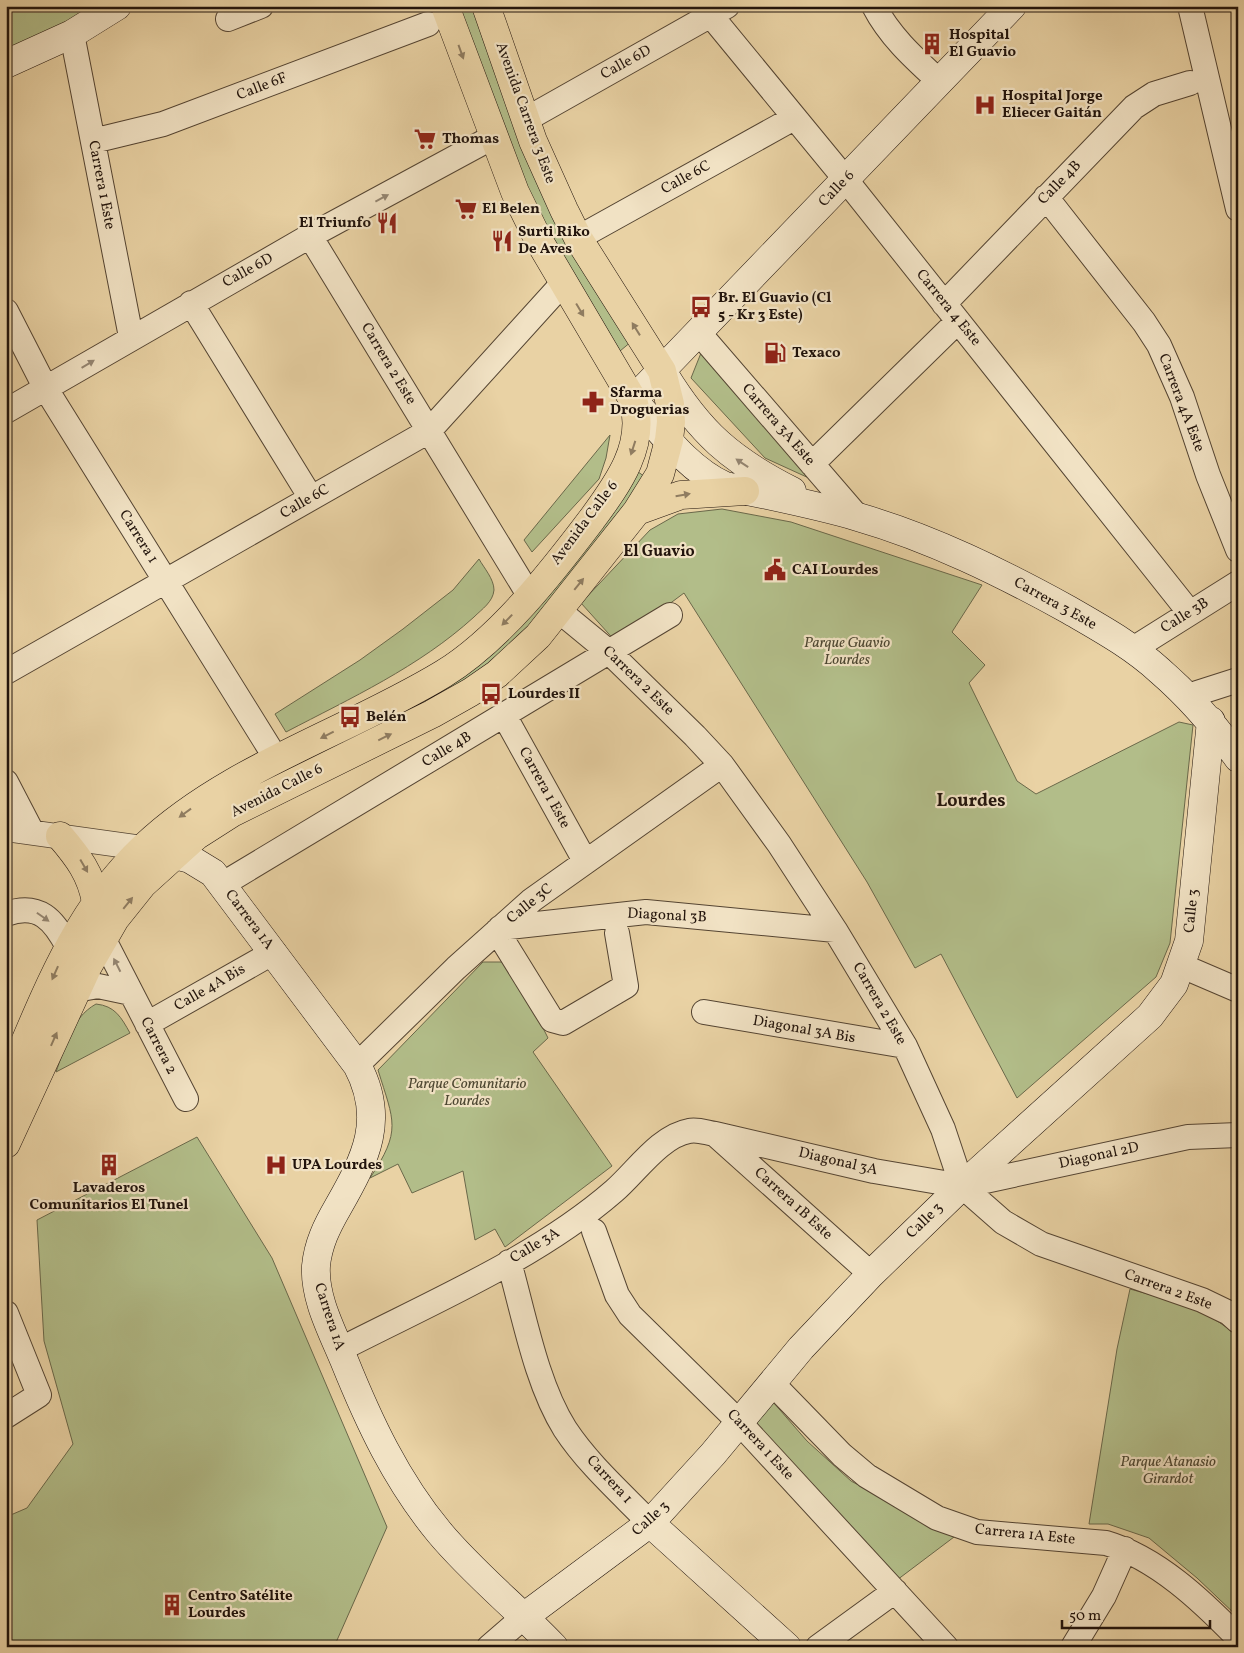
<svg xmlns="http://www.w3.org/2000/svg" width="1244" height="1653" viewBox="0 0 1244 1653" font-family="Vollkorn,serif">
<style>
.green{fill:#b2bd89;stroke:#6a684a}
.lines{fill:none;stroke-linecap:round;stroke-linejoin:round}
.street-casing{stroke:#544432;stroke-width:26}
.secondary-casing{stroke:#22140c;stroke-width:29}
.primary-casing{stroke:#22140c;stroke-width:29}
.street{stroke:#f1e2c4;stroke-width:24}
.secondary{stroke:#f1e2c4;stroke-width:28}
.primary{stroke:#e9d2a4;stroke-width:28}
.oneway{fill:#8f7c60}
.oneway2{fill:#948571}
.labels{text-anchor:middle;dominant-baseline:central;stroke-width:4.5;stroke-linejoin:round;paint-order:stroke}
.poi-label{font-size:15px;font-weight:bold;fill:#22140c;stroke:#f1e2c4;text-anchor:start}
.street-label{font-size:15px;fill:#22140c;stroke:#f1e2c4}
.park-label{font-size:15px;font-style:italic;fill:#4d4732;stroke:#f1e2c4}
.neighbourhood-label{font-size:16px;font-weight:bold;fill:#22140c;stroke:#f1e2c4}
.quarter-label{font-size:18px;font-weight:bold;fill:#22140c;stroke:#f1e2c4}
</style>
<rect width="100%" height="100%" fill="#e9d2a4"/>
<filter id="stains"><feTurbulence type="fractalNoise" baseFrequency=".004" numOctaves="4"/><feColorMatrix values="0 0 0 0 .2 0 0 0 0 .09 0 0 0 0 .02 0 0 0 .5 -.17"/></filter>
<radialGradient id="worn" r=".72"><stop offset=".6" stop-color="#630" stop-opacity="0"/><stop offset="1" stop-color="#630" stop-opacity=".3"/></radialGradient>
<path class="green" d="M6 6H99L6 52Z
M459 6H474L632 341 620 351 533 204Z
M701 353 811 479 765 458 691 378Z
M610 435 606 458 599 479 532 552 524 540Z
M637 471 649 480 545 611 491 664 456 691 221 811 216 803 449 683Z
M722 509 791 522 982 585 952 632 985 665 969 683 1017 781 1036 794 1179 722 1193 725 1170 943 1156 977 1017 1098 941 954 915 968 867 882 684 593 617 643 581 603 650 530 678 514Z
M479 559C484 568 494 579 494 590 493 602 482 609 474 617 419 667 351 698 286 732L275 714 360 660 403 629 453 590Z
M483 962H510L548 1038 533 1052 612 1166 505 1247 495 1229 475 1240 463 1171 412 1193 398 1164 370 1178C402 1130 394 1122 378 1070Z
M96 1004C115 1006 121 1017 130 1033L56 1072C65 1047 71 1018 96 1004Z
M197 1137 272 1258 387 1527 334 1647H6V1517L27 1508 73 1444 44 1341 37 1220Z
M1130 1289C1172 1301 1205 1307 1238 1337V1617L1197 1578 1149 1538 1108 1524H1089L1117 1349Z
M773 1402 807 1441 851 1481 954 1537 897 1580 751 1422Z"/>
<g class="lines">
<g class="street-casing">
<path id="street" d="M703 6 846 180 1190 613
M874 6C890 37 915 59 940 82
M1190 6 1238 209
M228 19 261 6
M72 34 131 337
M525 120 727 6
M93 141 163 124 428 24
M1046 197 1144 322 1159 345 1182 397 1208 475 1238 550
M310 236 529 595
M578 238 794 118
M191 303 311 498
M944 304 1134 107 1154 94 1190 83
M6 311 46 389 277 760
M699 333 857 516
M6 411 310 236 493 137
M812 464 958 321
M558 610 609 652 695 736 722 765 779 844 835 930 905 1046 943 1129 962 1186 1003 1222 1041 1244 1202 1300 1229 1313 1238 1321
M1133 649 1238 583
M6 672 429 431 564 282
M1188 696 1238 680
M504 715 585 861
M6 782 32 832
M6 829 142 848
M223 884 670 615
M6 914C39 902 54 920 68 947
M500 928 646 912 835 930
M497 931 552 1020 563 1023 626 986 617 933
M103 938 186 1099
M1182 966 1238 990
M76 990 98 986 131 993
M704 1012 905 1046
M147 1024 274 952
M357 1065 456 968 532 900 722 765
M716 1135 871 1274
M594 1231 617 1295 630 1315 738 1421 946 1647
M509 1262C524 1315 536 1383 565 1429 588 1464 621 1493 650 1523
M6 1313 39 1395 6 1416
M339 1350C430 1303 537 1258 614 1191 636 1172 660 1136 689 1131 698 1129 707 1133 715 1134L874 1171 962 1186 1188 1137 1238 1135
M772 1383 842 1455 867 1476 937 1518 977 1532 1106 1543C1157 1558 1202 1601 1238 1638
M489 1647 525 1616
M818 1647 895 1591
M1073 1647 1104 1596 1125 1549"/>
</g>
<g class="secondary-casing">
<path id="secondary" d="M1012 6 633 400C661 431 686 468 725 486 769 496 814 504 858 517 931 538 1002 573 1069 610 1100 628 1133 646 1160 671 1190 697 1215 726 1238 758
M6 64 72 34 117 6
M664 374C700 433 731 460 792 491
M155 850 190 859 213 873 357 1065C386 1119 366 1158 338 1207 327 1226 318 1244 316 1266 314 1298 332 1331 344 1360 369 1422 396 1480 439 1532 473 1573 517 1608 554 1647
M650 1523 787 1647
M525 1616 650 1523 713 1454 801 1348 871 1274 962 1186 1150 1016 1174 984 1189 941 1211 721"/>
</g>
<g class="primary-casing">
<path id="primary" d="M637 511 681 495 745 491
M60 836C78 857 91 874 96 902
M6 1087C43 1001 74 913 144 847 227 768 346 733 443 674 500 639 552 572 592 519 617 485 647 445 633 400L538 239 515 192 445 6
M6 1144 88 966 115 919 143 884 196 836 232 813 432 714 471 692 497 674 538 636 637 511 660 474 669 440 671 422 670 404 662 371 578 238 564 210 533 141 486 6"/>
</g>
<use href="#street" class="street"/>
<use href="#secondary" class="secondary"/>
<use href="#primary" class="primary"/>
</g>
<defs><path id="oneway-solid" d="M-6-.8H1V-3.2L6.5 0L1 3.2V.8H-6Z" transform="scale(1.25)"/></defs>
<g class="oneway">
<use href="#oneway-solid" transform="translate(461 52) rotate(70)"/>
<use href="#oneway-solid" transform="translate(580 310) rotate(59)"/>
<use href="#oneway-solid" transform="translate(636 329) rotate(-122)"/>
<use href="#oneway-solid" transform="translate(633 448) rotate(108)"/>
<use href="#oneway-solid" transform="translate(683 495) rotate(-10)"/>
<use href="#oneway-solid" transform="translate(579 584) rotate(-51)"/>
<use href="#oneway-solid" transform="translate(507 620) rotate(134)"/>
<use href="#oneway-solid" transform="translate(327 735) rotate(153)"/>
<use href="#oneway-solid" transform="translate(385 737) rotate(-26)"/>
<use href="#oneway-solid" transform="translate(185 813) rotate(144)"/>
<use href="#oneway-solid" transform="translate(84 866) rotate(60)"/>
<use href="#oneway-solid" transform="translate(128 903) rotate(-51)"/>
<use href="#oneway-solid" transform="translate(55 973) rotate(114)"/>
<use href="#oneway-solid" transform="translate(54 1039) rotate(-66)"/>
</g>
<g class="oneway2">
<use href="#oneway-solid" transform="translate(382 198) rotate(-28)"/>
<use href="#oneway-solid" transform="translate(88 364) rotate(-31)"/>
<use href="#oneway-solid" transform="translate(742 463) rotate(-146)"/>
<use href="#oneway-solid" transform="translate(43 917) rotate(35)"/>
<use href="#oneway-solid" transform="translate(117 965) rotate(-117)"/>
</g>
<defs>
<g id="building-bare" transform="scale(1.725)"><path d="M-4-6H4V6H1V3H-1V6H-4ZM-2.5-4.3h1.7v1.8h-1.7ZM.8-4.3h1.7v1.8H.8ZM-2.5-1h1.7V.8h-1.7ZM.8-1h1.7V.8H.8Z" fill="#8f2418" stroke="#f1e2c4" stroke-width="2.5" paint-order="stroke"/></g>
<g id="hospital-bare" transform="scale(1.725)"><path d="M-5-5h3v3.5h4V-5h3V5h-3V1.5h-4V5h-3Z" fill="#8f2418" stroke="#f1e2c4" stroke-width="2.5" paint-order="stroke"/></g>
<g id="supermarket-bare" transform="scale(1.725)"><path d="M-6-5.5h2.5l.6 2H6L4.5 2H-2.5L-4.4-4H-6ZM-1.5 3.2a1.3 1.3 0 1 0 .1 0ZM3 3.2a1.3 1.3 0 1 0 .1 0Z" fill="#8f2418" stroke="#f1e2c4" stroke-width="2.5" paint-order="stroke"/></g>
<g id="restaurant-bare" transform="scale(1.725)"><path d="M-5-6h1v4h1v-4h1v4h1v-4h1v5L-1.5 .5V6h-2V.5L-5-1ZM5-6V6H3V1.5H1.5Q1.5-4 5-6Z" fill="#8f2418" stroke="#f1e2c4" stroke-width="2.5" paint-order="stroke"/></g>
<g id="bus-bare" transform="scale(1.725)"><path d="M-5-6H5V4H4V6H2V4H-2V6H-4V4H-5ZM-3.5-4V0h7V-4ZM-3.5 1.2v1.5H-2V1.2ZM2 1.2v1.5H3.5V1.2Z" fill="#8f2418" stroke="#f1e2c4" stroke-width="2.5" paint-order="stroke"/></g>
<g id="fuel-bare" transform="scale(1.725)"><path d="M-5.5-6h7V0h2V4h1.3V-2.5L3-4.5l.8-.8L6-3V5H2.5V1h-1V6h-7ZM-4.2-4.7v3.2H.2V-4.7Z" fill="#8f2418" stroke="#f1e2c4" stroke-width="2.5" paint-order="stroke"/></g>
<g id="pharmacy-bare" transform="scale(1.725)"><path d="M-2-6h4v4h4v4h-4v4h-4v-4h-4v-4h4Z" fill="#8f2418" stroke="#f1e2c4" stroke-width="2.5" paint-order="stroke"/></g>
<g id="civic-bare" transform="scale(1.725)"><path d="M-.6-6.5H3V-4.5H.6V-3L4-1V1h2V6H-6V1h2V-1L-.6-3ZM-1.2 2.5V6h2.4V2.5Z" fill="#8f2418" stroke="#f1e2c4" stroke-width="2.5" paint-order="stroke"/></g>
</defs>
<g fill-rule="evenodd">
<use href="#building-bare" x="932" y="44"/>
<use href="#hospital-bare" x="985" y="105"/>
<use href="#supermarket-bare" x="425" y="139"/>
<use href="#supermarket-bare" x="466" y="209"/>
<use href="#restaurant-bare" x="387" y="223"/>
<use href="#restaurant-bare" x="502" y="241"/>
<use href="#bus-bare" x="701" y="307"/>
<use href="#fuel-bare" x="775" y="353"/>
<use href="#pharmacy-bare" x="593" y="402"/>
<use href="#civic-bare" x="775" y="570"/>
<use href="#bus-bare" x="491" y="694"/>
<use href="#bus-bare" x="350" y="717"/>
<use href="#building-bare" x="109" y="1165"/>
<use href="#hospital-bare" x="276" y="1165"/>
<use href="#building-bare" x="172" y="1605"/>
</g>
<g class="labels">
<g class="poi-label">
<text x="949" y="35">Hospital<tspan x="949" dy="17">El Guavio</tspan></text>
<text x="1002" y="96">Hospital Jorge<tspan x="1002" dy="17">Eliecer Gaitán</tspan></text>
<text x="442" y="139">Thomas</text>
<text x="482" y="209">El Belen</text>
<text x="371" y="223" text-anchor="end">El Triunfo</text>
<text x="518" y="232">Surti Riko<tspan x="518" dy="17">De Aves</tspan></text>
<text x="718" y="298">Br. El Guavio (Cl<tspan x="718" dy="17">5 - Kr 3 Este)</tspan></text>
<text x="792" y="353">Texaco</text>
<text x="610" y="393">Sfarma<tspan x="610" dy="17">Droguerias</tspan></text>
<text x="792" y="570">CAI Lourdes</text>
<text x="508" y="694">Lourdes II</text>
<text x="366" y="717">Belén</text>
<text x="292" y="1165">UPA Lourdes</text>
<text x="109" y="1188" text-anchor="middle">Lavaderos<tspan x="109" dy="17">Comunitarios El Tunel</tspan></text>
<text x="188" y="1596">Centro Satélite<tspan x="188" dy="17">Lourdes</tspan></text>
</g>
<g class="street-label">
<text transform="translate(626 63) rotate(-29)">Calle 6D</text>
<text transform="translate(262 87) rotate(-21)">Calle 6F</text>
<text transform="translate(525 113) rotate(70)">Avenida Carrera 3 Este</text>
<text transform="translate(686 178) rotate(-29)">Calle 6C</text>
<text transform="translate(1060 183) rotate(-46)">Calle 4B</text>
<text transform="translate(101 185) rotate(79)">Carrera 1 Este</text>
<text transform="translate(837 189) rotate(-46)">Calle 6</text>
<text transform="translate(248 271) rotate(-29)">Calle 6D</text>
<text transform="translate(948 308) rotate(51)">Carrera 4 Este</text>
<text transform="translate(388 364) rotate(59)">Carrera 2 Este</text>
<text transform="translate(1181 403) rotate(69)">Carrera 4A Este</text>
<text transform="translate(778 425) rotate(49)">Carrera 3A Este</text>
<text transform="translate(305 502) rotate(-30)">Calle 6C</text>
<text transform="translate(585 523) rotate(-53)">Avenida Calle 6</text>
<text transform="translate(138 537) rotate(58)">Carrera 1</text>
<text transform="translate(1055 604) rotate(29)">Carrera 3 Este</text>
<text transform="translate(1185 616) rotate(-32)">Calle 3B</text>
<text transform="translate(638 681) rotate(44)">Carrera 2 Este</text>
<text transform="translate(447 750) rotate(-31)">Calle 4B</text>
<text transform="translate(544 788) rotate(61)">Carrera 1 Este</text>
<text transform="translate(277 791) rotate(-27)">Avenida Calle 6</text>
<text transform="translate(530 904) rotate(-39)">Calle 3C</text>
<text transform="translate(1192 911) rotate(-84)">Calle 3</text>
<text transform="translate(667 916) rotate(3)">Diagonal 3B</text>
<text transform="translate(249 920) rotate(53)">Carrera 1A</text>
<text transform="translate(210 988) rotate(-30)">Calle 4A Bis</text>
<text transform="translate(879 1004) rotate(60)">Carrera 2 Este</text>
<text transform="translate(804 1030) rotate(10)">Diagonal 3A Bis</text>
<text transform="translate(158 1046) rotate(63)">Carrera 2</text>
<text transform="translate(1099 1156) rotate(-12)">Diagonal 2D</text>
<text transform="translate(838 1162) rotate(13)">Diagonal 3A</text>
<text transform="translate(793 1204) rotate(42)">Carrera 1B Este</text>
<text transform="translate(925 1221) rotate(-44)">Calle 3</text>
<text transform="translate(535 1246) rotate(-31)">Calle 3A</text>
<text transform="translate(1168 1290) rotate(20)">Carrera 2 Este</text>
<text transform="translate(329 1317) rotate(72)">Carrera 1A</text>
<text transform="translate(760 1445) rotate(47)">Carrera 1 Este</text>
<text transform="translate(609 1480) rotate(47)">Carrera 1</text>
<text transform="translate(651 1519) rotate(-42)">Calle 3</text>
<text transform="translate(1025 1535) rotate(6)">Carrera 1A Este</text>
</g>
<g class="park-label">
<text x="847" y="643">Parque Guavio<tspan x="847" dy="17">Lourdes</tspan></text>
<text x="467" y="1084">Parque Comunitario<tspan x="467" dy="17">Lourdes</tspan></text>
<text x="1168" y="1462">Parque Atanasio<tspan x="1168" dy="17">Girardot</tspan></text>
</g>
<g class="neighbourhood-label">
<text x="659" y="552">El Guavio</text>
</g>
<g class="quarter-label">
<text x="971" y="801">Lourdes</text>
</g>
</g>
<rect width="1244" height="1653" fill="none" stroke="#e9d2a4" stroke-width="25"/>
<rect x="8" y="8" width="1229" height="1638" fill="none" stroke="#22140c" stroke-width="2.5"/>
<rect x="12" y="12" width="1219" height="1628" fill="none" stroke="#22140c"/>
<path d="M1062 1620v8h148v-8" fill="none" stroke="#22140c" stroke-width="2.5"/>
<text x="1069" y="1620" font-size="15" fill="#22140c" stroke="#f1e2c4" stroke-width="4" paint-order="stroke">50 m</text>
<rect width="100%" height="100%" filter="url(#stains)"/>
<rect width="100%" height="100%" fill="url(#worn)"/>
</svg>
